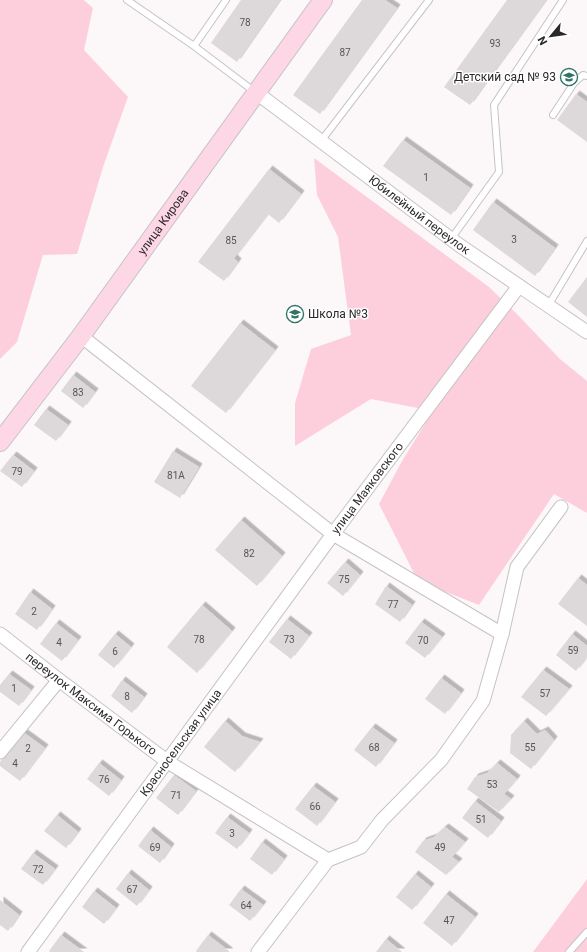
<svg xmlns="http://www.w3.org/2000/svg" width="587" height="952" viewBox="0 0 587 952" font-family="Roboto,sans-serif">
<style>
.green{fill:#fdcfdd}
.building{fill:#ddd8da;filter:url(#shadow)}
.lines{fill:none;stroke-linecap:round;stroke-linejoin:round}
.lane-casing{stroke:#c7c3c4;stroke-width:8}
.street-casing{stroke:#c7c3c4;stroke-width:15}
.secondary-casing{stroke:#c7c3c4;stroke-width:20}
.lane{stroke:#fff;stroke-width:6}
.street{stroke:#fff;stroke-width:13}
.secondary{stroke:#fdd7e5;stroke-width:18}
.labels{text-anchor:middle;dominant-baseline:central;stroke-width:3;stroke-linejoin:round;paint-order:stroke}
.number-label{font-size:10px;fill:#575555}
.poi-label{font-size:12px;fill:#2a2929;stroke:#fff;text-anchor:end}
.street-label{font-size:12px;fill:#2a2929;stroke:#fff}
</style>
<defs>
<filter id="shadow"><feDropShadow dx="3.5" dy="-3.5" stdDeviation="0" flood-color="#0004"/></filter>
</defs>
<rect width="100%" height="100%" fill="#fcf8f9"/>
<path class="green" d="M0 0H84L93 8 84 50 128 97 103 167 77 254 43 255 17 342 0 359Z
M314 158 489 287 515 312 560 359 587 381V513L554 494 479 605 418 581 379 504 402 461 433 411 371 399 295 446V403L311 349 351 335 338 237 317 195Z
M587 879V952H533Z"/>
<path class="building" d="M241 0H280L237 62 211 43Z
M362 0H385L397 8 320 114 293 95Z
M507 0H546L470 105 444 87Z
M576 94 587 102V142L557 120Z
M403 140 470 188 451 215 383 166Z
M269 169 301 194 279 223 268 214 234 258 238 262 224 281 198 262Z
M493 202 555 248 535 276 473 230Z
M587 277V317L568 302Z
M240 323 275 350 226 413 191 386Z
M73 375 95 392 83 408 61 391Z
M46 409 68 425 56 441 34 425Z
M173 451 199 467 180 498 154 482Z
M13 455 34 471 22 487 0 471Z
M241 520 282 556 257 586 215 550Z
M345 562 360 575 343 596 327 583Z
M578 578 587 585V626L558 604Z
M386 586 412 605 400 622 375 604Z
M30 592 52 609 37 630 15 614Z
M202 605 232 631 197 673 167 647Z
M287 619 309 636 291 659 269 642Z
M421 622 442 637 425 658 405 643Z
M56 623 78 640 62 661 40 644Z
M115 634 131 647 114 668 98 655Z
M572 634 587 646V657L576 671 556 655Z
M543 670 569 689 546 716 521 697Z
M9 674 31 690 19 706 0 692V685Z
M441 678 461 693 445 714 425 699Z
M122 680 144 697 132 713 111 696Z
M225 721 242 736 260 742 235 772 204 747Z
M524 721 537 734 545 730 554 740 531 769 510 753 511 735Z
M372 727 394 743 376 767 354 750Z
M23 732 45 748 20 781 0 766V762L10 748 19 755 11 748Z
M99 763 121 780 109 796 87 779Z
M497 763 517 779 504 794 511 799 499 812 467 789 475 777 487 773Z
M174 775 196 791 178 815 156 798Z
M313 786 335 802 317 826 295 809Z
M475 801 501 821 488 838 462 818Z
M57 815 78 832 66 848 44 831Z
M227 817 249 833 237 849 215 833Z
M445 827 465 842 452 857 459 862 446 875 415 852 423 841 434 837Z
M150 830 171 847 160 863 138 846Z
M262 842 284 859 272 875 250 859Z
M33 853 55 869 43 885 21 869Z
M128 873 149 890 137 906 116 889Z
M415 874 431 887 412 910 396 897Z
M241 889 263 905 250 921 229 905Z
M94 891 116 908 104 924 82 907Z
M446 894 475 917 452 946 423 923Z
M0 900 19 915 8 931 0 925Z
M61 935 84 952H50L49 951Z
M208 935 229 951V952H197L196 951Z
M386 939 402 952H376Z"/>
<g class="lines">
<g class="lane-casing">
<path id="lane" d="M127 0 194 46 255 92
M194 46 226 0
M553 115 574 83 583 75 587 76
M321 141 429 0
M451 239 499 172 494 105 563 0
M548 306 587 241
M569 952 587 932"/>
</g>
<g class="street-casing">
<g id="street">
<path id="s1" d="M257 93 459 245 587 332"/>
<path id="s2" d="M0 634 59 680 168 762 328 860"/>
<path d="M502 634 517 567 561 507"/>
<path d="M0 752 59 680"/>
<path id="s3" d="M28 952 333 534 81 336"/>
<path id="s4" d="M258 952 328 860 361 847 382 820 441 760 483 701 502 634 333 534 519 286"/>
</g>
</g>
<g class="secondary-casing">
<g id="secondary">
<path id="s5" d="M0 442 81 336 323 0"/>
</g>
</g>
<use href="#lane" class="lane"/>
<use href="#street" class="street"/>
<use href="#secondary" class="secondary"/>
</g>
<defs>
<g id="school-ring" transform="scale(0.9)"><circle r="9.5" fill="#fff" stroke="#307467" stroke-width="1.5"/><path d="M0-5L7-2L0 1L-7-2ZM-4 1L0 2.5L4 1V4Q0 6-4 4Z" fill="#307467"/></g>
</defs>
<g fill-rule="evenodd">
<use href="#school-ring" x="569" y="77"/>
<use href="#school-ring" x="295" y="314"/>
</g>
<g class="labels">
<g class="number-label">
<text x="245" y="22">78</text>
<text x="495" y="43">93</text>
<text x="345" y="52">87</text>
<text x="426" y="177">1</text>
<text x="514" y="239">3</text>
<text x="231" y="240">85</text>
<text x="78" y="392">83</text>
<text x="17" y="471">79</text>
<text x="176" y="475">81А</text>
<text x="249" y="553">82</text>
<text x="344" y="579">75</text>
<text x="393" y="604">77</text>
<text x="34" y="611">2</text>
<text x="199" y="639">78</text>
<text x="289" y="639">73</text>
<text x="423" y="640">70</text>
<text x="59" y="642">4</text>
<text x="573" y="650">59</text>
<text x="115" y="651">6</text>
<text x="14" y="688">1</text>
<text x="545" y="693">57</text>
<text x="127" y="696">8</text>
<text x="374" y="747">68</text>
<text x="530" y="747">55</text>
<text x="28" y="748">2</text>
<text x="15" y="763">4</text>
<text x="104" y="779">76</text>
<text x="492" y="784">53</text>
<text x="176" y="795">71</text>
<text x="315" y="806">66</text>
<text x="481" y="819">51</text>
<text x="232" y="833">3</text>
<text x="155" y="847">69</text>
<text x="440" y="847">49</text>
<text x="38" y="869">72</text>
<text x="132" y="889">67</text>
<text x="246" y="905">64</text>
<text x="449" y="920">47</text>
</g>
<g class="poi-label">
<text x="556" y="77">Детский сад № 93</text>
<text x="308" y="314" text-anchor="start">Школа №3</text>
</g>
<g class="street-label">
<text stroke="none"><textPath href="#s1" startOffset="203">Юбилейный переулок</textPath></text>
<text stroke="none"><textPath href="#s5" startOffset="274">улица Кирова</textPath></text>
<text stroke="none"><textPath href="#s4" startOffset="665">улица Маяковского</textPath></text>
<text stroke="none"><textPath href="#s2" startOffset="115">переулок Максима Горького</textPath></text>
<text stroke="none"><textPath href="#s3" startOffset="259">Красносельская улица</textPath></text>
</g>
</g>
<g transform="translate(551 36) rotate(241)" stroke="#ffffff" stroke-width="3" paint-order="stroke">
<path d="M0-3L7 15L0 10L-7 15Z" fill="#2a2929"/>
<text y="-6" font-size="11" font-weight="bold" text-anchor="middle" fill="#2a2929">N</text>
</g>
</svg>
